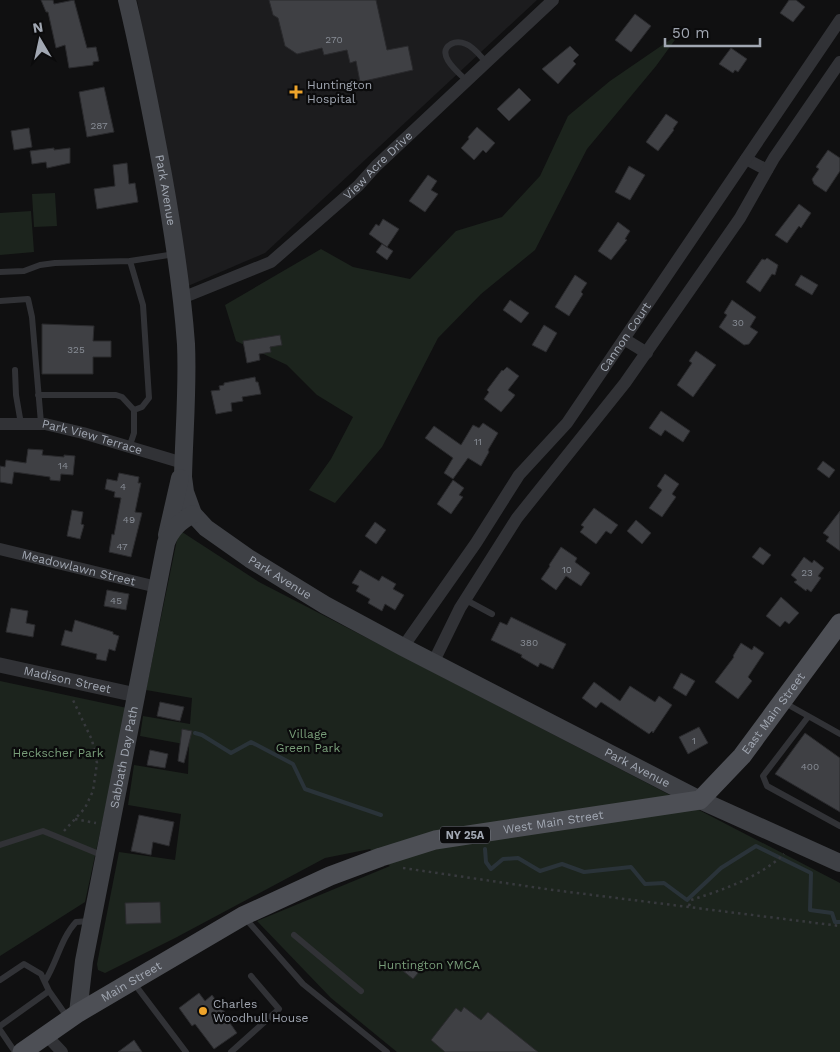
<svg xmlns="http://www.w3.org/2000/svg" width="840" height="1052" viewBox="0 0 840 1052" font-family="'Work Sans',sans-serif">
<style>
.built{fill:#1c1c1e}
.green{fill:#1c241d}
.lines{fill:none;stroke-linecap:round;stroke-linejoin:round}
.stream{stroke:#2a3339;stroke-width:4}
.building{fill:#3f4044;stroke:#2a2a2d}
.path{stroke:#37393d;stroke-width:2.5;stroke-dasharray:2.5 4;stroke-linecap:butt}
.service{stroke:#313236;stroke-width:6}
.minor{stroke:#313236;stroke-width:12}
.tertiary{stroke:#313236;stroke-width:15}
.secondary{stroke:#3f4146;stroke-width:18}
.primary{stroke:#4d4f55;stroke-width:19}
.poi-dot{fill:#eea42b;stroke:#0b0b0c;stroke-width:2}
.labels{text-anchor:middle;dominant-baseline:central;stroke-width:4.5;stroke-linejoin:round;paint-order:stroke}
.number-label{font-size:10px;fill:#888d96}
.shield{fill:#0b0b0c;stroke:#747880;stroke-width:1}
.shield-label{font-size:11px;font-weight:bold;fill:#a1a7b2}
.poi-label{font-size:12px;fill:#a1a7b2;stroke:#0b0b0c;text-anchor:start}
.street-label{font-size:12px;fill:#a1a7b2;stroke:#0b0b0c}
.park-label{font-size:12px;fill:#789d79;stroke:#0b0b0c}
</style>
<rect width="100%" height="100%" fill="#101011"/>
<path class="built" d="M137 0H537L265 253 188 286Z"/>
<path class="green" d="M680 33 656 66 587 149 535 250 481 294 438 338 382 447 335 503 309 490 331 459 353 417 317 395 287 365 236 341 225 305 321 249 353 267 410 279 456 231 502 217 540 176 568 116 610 81Z
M55 193 57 226 34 227 32 194Z
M31 211 34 252 0 255V213Z
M179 530 259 582 840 883V1052H397L331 998 257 921 390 866 370 849 325 858 177 937 105 973 98 970 97 964 119 852 175 860 181 814 128 805 134 765 188 774 189 745 140 736 143 716 190 724 192 698 146 690Z
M0 681 127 708 85 902 0 956Z"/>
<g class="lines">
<path class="stream" d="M195 733 202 735 231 753 251 742 293 764 305 789 381 815
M485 849 486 862 491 869 503 859 518 858 540 871 562 864 584 872 631 867 645 884 664 883 687 900 721 868 756 846 811 873 810 910 832 913 835 922H840"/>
</g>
<path class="building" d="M41 0H53L54 4 74 0 87 48 96 47 99 61 93 62V65L69 68 65 45 56 48 48 12H46Z
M269 0H376L387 50 408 46 413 70 360 82 356 61 350 63 347 50 324 55 322 48 297 54 285 46 278 18 273 15Z
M789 0H796L805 7 793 22 780 13Z
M635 14 651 26 631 52 615 40Z
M570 46 579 55 573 61 576 64 558 84 542 69Z
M731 48 747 59 738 72 735 70 733 73 719 64Z
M104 87 114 132 87 137 79 92Z
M519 88 531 100 509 121 497 109Z
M666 114 678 122 673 129 674 130 658 151 646 142Z
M477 127 495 143 486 153 483 150 474 160 461 148 469 139 468 137Z
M29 128 32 147 14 150 11 131Z
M54 148V150L70 148V163L47 168 46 162 32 164 30 151Z
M828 150 840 158V171L826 192 814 184 812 179 819 169 816 167Z
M127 163 129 184 135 183 138 202 97 209 94 189 115 186 113 165Z
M629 166 645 175 630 200 615 192Z
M428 175 437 181 431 190 438 194 425 212 409 201Z
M799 204 811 213 801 228 799 226 787 243 775 235Z
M383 219 399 229 387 247 369 234 376 224 379 226Z
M618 222 630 231 625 239 627 240 611 260 598 251Z
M382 244 393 251 387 260 376 252Z
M767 258 778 265 775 275 772 274 760 292 746 282 762 259 765 260Z
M575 275 587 283 581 292 583 294 569 316 555 307Z
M801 275 818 285 812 295 795 285Z
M510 300 529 313 521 323 503 310Z
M732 300 756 317 750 327 758 332 749 344 744 345 719 327 727 315 724 313Z
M42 324 94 326 93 341H111V357H93V374H42Z
M544 325 557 333 546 352 532 345Z
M280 335 282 345 270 347 271 352 259 354 260 360 247 363 243 341Z
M696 351 716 365 693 397 677 385 692 363 689 361Z
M507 367 519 376 508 390 515 395 513 398 501 412 484 399 489 392 487 390 502 370 503 371Z
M255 377 256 382H258L261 394 242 397 243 401 231 403 232 411 216 414 211 391 220 390 219 386 224 385V383Z
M661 411 690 431 683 442 665 430 661 436 649 428Z
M483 423 498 433 488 450 489 452 481 466 468 458 453 479 444 473 453 458 425 438 434 426 461 445 473 425 479 428Z
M28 449 43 450 42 455 64 457V455L75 456 73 475 61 474 60 481 50 480V477L14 472 12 484 0 482V466L5 467 6 460 26 463Z
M823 461 835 470 829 478 817 469Z
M119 473 139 477 138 483H141L135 512 142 513 131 557 109 552 112 534 114 535 121 498 114 497 115 492 105 489 107 479 117 481Z
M665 474 679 484 672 494 676 497 662 517 649 508 662 490 657 486Z
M453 480 464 488 459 495 463 497 451 514 437 504Z
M594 508 618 525 611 534 606 531 596 544 580 532 584 527 581 525Z
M72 510 83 512 81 524 84 525 80 539 67 536Z
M840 511V551L826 541 829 537 823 533Z
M636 520 651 533 642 544 627 531Z
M375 522 386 530 376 544 365 536Z
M561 547 577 558 575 562 590 573 581 586 566 576 556 590 541 579 550 566 549 565Z
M760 547 771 555 763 565 752 557Z
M804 557 812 563 814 560 824 568 818 576 821 578 811 592 807 589 806 591 794 582 797 580 791 575Z
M360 570 379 581 382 576 396 584 393 589 404 595 395 610 385 604 382 611 368 603 370 599 356 591 359 586 352 583Z
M107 590 129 594 126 610 104 606Z
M781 597 799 613 789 624 785 621 780 627 766 616Z
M11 608 28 611 26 623 35 625 33 637 6 632Z
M511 617 566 644 553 669 540 663 538 667 521 657 522 655 491 640 500 622 507 625Z
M75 620 113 632V634L119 636 115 651 109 649 106 661 96 659 97 654 61 645 65 630 72 632Z
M741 643 752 650 754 646 764 653 748 677 752 681 738 699 715 682 734 657 733 656Z
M681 673 695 681 686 696 673 688Z
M594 682 620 701 630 686 655 702 659 696 672 705 653 733 652 731 649 734 601 702 596 708 582 698Z
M160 702 184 707 180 721 157 716Z
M699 727 708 743 688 754 679 737Z
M182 729 192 731 184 763 178 761Z
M805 733 840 758V812L775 774Z
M150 750 168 754 165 768 147 765Z
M139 815 174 822 169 846 153 842 151 855 131 851Z
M160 902 161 923 126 924 125 903Z
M409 963 419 972 413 979 403 971Z
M199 993 205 1001 212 995 227 1015 225 1016 237 1033 214 1049 195 1024 192 1026 179 1008Z
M464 1007 481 1020 488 1012 538 1052H445L431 1040 456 1008 461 1012Z
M134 1040 142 1052H118Z"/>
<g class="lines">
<path class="path" d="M75 819 96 823
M64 831 85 808 93 791 97 763 92 740 73 700
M403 868 553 890 840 926
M689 906 691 900C723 890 760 877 784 854"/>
<path class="service" d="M467 81C460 74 434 54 451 44 455 42 461 42 466 44 474 47 481 57 487 63
M0 272 24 271 40 265 55 263 130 261 175 254
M0 301 28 299 32 317 41 423
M15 370 16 395 21 424
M38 395H116L122 397 134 410
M129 448 134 433V410L142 407 149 398 143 305 130 261
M466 600 492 614
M785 703 840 734
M808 717 763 776 767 786 840 826
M0 845 43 831 104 856
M245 918 303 984 387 1052
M294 935 361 991
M0 980 24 964 41 974 49 991 68 1018
M45 981C57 962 61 938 76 922L90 921
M133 982 186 1052
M0 1026 49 991
M0 1030 15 1052
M231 1052 279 1009 251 976"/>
<g class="minor">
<path d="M746 159 767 170"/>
<path id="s1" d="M182 298 271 262 358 186 376 166 553 0"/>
<path d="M624 339 647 353"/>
<path id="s2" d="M0 424H45L83 433 183 463"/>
<path id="s3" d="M0 549 157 587"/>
<path id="s4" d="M403 647 476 543 519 475 567 423 840 20"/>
<path d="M433 663 460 608 517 518 625 383 740 218 774 158 840 62"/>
<path d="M46 1035 62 1052"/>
</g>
<path class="tertiary" id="s5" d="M0 665 136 695"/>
<g class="secondary">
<path id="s6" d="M127 0C141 58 152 116 163 175 173 231 182 287 186 344 188 388 184 432 183 477L185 492 193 514 206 528 250 559 325 605 403 647 700 800 840 863"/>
<path d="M167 535 180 478"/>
<path id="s7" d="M78 1013 84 961 166 543C171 529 180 521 193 514"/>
</g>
<path class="primary" id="s8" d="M22 1052 78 1013 243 916 330 876 381 857 435 840 700 800 742 756 840 623"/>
</g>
<g class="poi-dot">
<path d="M293.5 84.5h5v5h5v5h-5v5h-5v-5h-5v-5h5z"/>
<circle cx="203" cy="1011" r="5"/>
</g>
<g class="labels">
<g class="number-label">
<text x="334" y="39">270</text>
<text x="99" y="125">287</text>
<text x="738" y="322">30</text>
<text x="76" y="349">325</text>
<text x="478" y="441">11</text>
<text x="63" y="465">14</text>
<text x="123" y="486">4</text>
<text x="129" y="519">49</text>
<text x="122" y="546">47</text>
<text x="567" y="569">10</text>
<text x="807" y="572">23</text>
<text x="116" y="600">45</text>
<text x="529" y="642">380</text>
<text x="694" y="740">1</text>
<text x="810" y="766">400</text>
</g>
<rect class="shield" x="440" y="826.5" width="50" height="17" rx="4"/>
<g class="shield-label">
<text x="465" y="835">NY 25A</text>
</g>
<g class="poi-label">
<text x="307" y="85">Huntington<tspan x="307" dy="14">Hospital</tspan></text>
<text x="213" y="1004">Charles<tspan x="213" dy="14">Woodhull House</tspan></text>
</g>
<g class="street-label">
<text stroke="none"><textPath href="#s1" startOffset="240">View Acre Drive</textPath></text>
<text stroke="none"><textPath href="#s6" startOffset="194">Park Avenue</textPath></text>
<text stroke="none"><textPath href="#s4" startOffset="382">Cannon Court</textPath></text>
<text stroke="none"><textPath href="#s2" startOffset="94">Park View Terrace</textPath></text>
<text stroke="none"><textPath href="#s3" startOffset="81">Meadowlawn Street</textPath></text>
<text stroke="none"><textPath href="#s6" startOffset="629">Park Avenue</textPath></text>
<text stroke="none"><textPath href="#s5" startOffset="69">Madison Street</textPath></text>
<text stroke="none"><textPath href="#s8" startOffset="848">East Main Street</textPath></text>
<text stroke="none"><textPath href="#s7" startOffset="260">Sabbath Day Path</textPath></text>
<text stroke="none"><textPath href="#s6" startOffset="1034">Park Avenue</textPath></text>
<text stroke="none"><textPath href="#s8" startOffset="586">West Main Street</textPath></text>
<text stroke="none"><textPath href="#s8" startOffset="130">Main Street</textPath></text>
</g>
<g class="park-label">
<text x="308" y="734">Village<tspan x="308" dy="14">Green Park</tspan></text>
<text x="58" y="753">Heckscher Park</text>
<text x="429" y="965">Huntington YMCA</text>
</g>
</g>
<g transform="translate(40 40) rotate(351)" stroke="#0b0b0c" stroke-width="4" paint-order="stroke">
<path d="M0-4L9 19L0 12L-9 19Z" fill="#a1a7b2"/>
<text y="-8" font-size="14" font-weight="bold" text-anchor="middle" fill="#a1a7b2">N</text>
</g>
<path d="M665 38v8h95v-8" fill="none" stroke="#a1a7b2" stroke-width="2.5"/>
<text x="672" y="38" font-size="15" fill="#a1a7b2" stroke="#0b0b0c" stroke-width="4" paint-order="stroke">50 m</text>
</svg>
